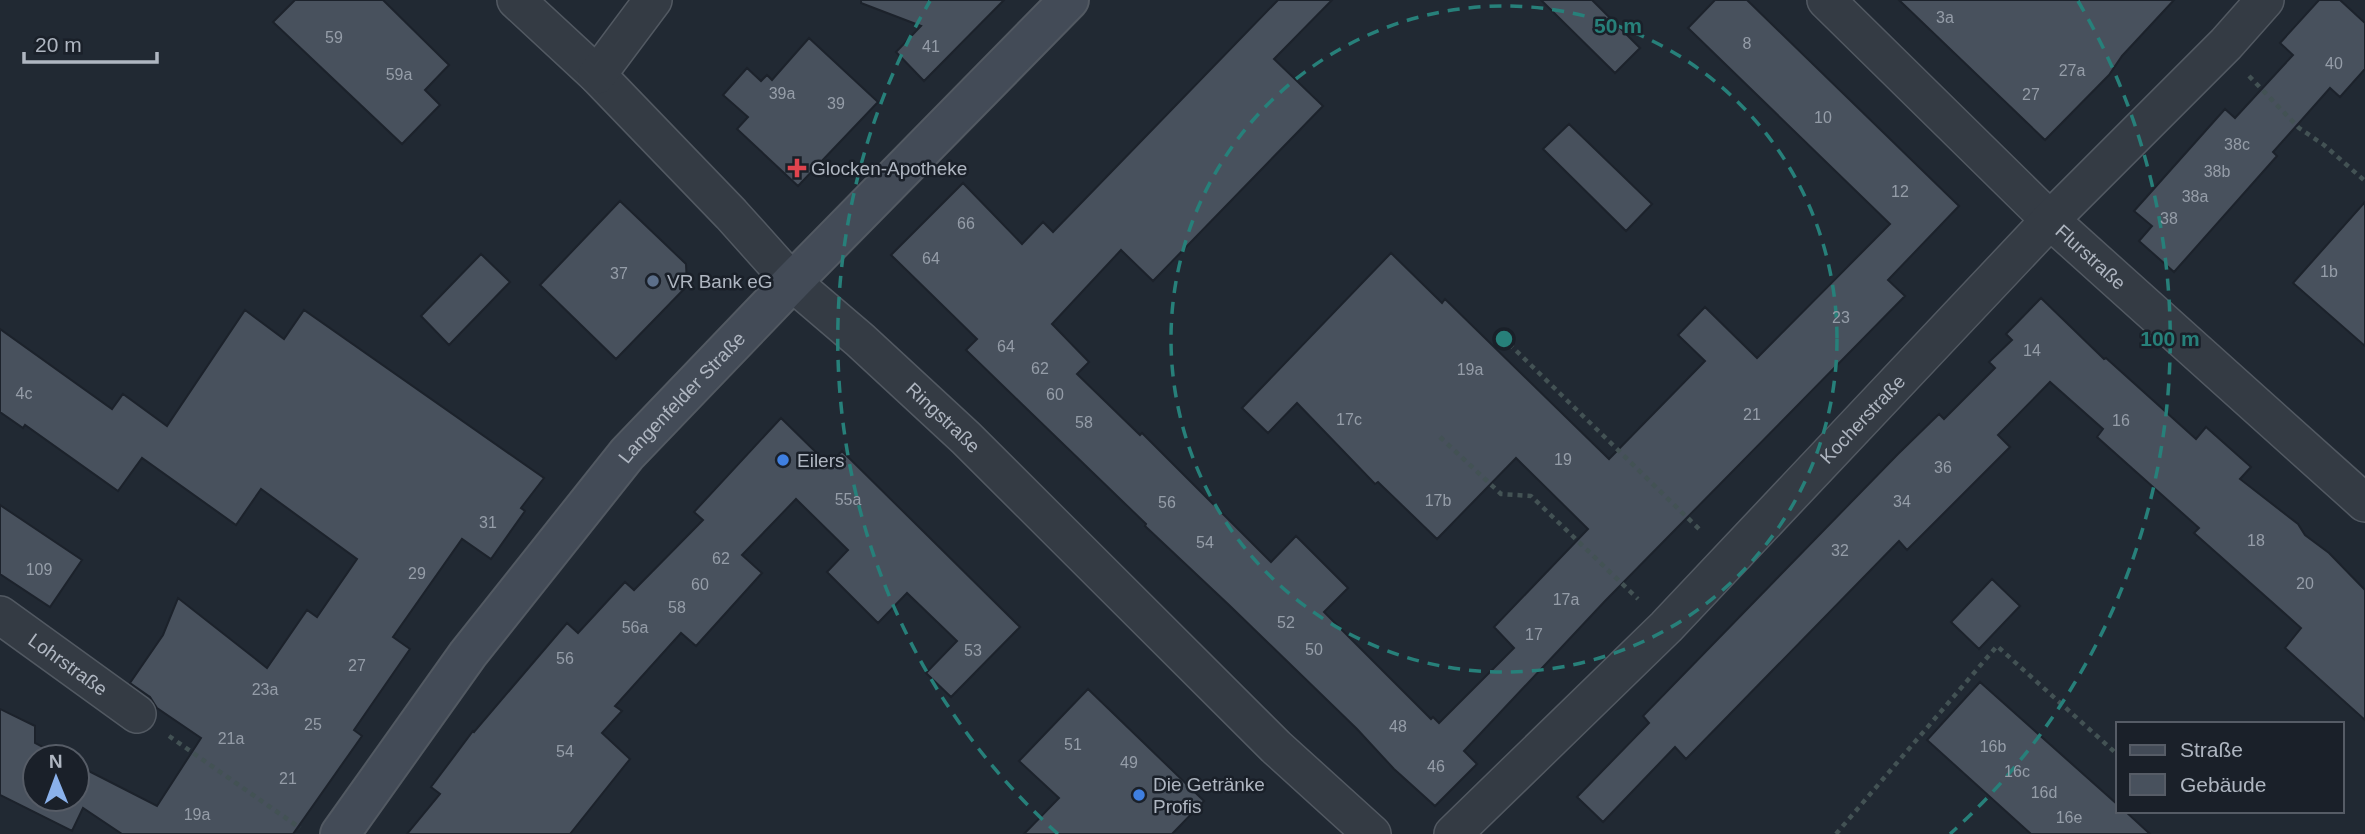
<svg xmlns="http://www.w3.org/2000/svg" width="2365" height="834" viewBox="0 0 2365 834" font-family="Arial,sans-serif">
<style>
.building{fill:#48515d;stroke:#1c222b;stroke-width:2}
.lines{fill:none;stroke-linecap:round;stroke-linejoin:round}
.street-casing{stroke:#525962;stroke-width:40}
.secondary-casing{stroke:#525962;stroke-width:42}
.path{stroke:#435254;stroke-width:4.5;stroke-dasharray:5 5;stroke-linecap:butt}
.street{stroke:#343b44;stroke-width:37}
.secondary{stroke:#434b57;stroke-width:38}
.ring{fill:none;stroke:#27807a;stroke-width:3.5;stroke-dasharray:12 9}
.health-dot{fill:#e0444e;stroke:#1a2029;stroke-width:2.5}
.service-dot{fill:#5c6f8a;stroke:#1a2029;stroke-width:2.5}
.shop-dot{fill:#3f7fe0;stroke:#1a2029;stroke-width:2.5}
.labels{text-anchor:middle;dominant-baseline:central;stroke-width:5;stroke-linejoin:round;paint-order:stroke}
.number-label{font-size:16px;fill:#959da8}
.poi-label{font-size:19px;fill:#afb6c1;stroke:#1a2029;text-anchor:start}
.street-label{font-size:19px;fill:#afb6c1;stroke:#1a2029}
.centre{fill:#27807a;stroke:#1a2029;stroke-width:3.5}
.ring-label{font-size:21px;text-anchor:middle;font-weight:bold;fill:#27807a;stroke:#1a2029;stroke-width:5;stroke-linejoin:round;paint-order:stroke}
</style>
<rect width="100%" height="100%" fill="#212933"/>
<path class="building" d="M295 0H383L449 65 425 90 440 105 402 144 273 22Z
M861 0H1004L924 81 896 52 921 26 861 3Z
M1278 0H1332L1274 59 1323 106 1153 281 1121 250 1052 324 1089 362 1077 374 1140 435 1142 433 1271 562 1296 536 1348 588 1324 612 1431 719 1433 717 1439 723 1514 648 1494 627 1588 529 1516 458 1437 539 1378 482 1375 484 1297 403 1268 433 1242 408 1391 253 1442 303 1445 299 1609 459 1705 361 1678 335 1705 307 1757 358 1890 224 1688 28 1715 0H1747L1959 206 1888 280 1905 296 1605 601 1464 751 1477 764 1435 806 1394 769 1357 729 1229 605 1145 526 1146 524 966 350 977 339 891 255 963 183 1022 244 1043 222 1053 232Z
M1541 0H1592L1640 48 1615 73Z
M1899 0H2174L2122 56 2109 75 2045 140Z
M2319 0H2340L2365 23V69L2340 97 2330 88 2273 152 2277 156 2174 272 2139 241 2152 226 2134 211 2225 109 2235 118 2293 55 2280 43Z
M809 38 878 102 798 186 737 129 748 117 723 95 747 68 761 81 767 75 772 80Z
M1569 124 1652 204 1626 231 1543 149Z
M620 201 686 264 687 286 616 359 540 285Z
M2365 202V346L2293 283Z
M481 254 510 282 449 345 421 316Z
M2041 298 2104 359 2106 358 2196 439 2206 427 2251 467 2240 479 2298 524 2305 535 2329 553 2365 590V720L2285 648 2301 628 2194 533 2199 528 2097 437 2103 429 2050 382 1998 435 2010 447 1907 550 1899 541 1686 759 1675 747 1603 822 1577 797 1649 723 1643 716 1898 454 1939 414 1944 419 1995 368 1989 362 2012 340 2006 334Z
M245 310 284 339 304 310 544 478 521 508 525 511 491 559 462 539 393 637 410 649 354 730 362 736 293 834H122L83 808 72 831 0 795V709L35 726V743L62 757H35V799H77V765L157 806 201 738 157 708 150 697 130 683 163 635 178 598 267 668 307 610 317 617 357 559 261 489 236 525 142 458 118 491 25 425 23 428 0 412V329L112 409 123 394 167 426Z
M781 418 829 465 842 451 1020 627 951 697 926 673 957 641 907 593 878 623 827 572 848 550 796 499 742 555 762 573 696 646 681 633 615 706 622 711 602 733 630 759 570 834H407L440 794 431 787 473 731 474 732 567 623 578 633 625 582 634 590 703 520 694 512Z
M0 505 82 560 50 607 0 574Z
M1992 579 2020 606 1979 649 1951 622Z
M1980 682 2118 805V811H2125L2150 834H2031L1927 740Z
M1088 689 1204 801 1172 834H1024L1059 798 1019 761Z"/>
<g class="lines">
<g class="street-casing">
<g id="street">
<path id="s1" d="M516 0 597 75 731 214 792 282 860 340 966 438 1276 747 1372 834"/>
<path id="s2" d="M1826 0 2050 220 2365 503"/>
<path d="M597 75 653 0"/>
<path id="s3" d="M0 615 137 714"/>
<path id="s4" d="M1453 834 1666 627 2050 220 2226 44 2265 0"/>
</g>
</g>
<g class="secondary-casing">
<g id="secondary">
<path id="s5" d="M340 834 468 654 627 454 792 282 1069 0"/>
</g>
</g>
<path class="path" d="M2249 76 2299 128 2324 145 2365 181
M1502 337 1700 530
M1440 437 1501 494 1531 496 1638 599
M169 736 300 828
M1836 834 1997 646 2118 755"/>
<use href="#street" class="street"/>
<use href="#secondary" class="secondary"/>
</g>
<g class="ring">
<circle cx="1504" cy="339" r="333"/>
<path d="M1058 834A666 666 0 0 1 930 1M2078 1A666 666 0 0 1 1950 834"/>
</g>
<path class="health-dot" d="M793.5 157.5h7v7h7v7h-7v7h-7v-7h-7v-7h7z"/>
<circle class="service-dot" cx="653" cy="281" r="7"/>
<g class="shop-dot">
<circle cx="783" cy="460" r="7"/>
<circle cx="1139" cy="795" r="7"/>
</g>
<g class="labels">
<g class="number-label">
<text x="1945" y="17">3a</text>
<text x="334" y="37">59</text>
<text x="1747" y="43">8</text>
<text x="931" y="46">41</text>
<text x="2334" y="63">40</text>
<text x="2072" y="70">27a</text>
<text x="399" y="74">59a</text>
<text x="782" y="93">39a</text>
<text x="2031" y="94">27</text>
<text x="836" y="103">39</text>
<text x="1823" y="117">10</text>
<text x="2237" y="144">38c</text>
<text x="2217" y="171">38b</text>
<text x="1900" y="191">12</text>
<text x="2195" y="196">38a</text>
<text x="2169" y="218">38</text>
<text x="966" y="223">66</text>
<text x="931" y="258">64</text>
<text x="2329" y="271">1b</text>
<text x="619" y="273">37</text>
<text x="1841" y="317">23</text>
<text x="1006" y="346">64</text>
<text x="2032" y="350">14</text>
<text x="1040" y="368">62</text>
<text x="1470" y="369">19a</text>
<text x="24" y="393">4c</text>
<text x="1055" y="394">60</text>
<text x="1752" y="414">21</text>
<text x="1349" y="419">17c</text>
<text x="2121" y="420">16</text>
<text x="1084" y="422">58</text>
<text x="1563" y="459">19</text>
<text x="1943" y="467">36</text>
<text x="848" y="499">55a</text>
<text x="1438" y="500">17b</text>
<text x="1902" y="501">34</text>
<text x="1167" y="502">56</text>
<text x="488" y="522">31</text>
<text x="2256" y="540">18</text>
<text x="1205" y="542">54</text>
<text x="1840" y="550">32</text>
<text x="721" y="558">62</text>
<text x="39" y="569">109</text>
<text x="417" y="573">29</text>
<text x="2305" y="583">20</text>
<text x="700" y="584">60</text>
<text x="1566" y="599">17a</text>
<text x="677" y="607">58</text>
<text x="1286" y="622">52</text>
<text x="635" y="627">56a</text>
<text x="1534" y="634">17</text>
<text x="1314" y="649">50</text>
<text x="973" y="650">53</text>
<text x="565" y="658">56</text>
<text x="357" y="665">27</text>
<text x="265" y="689">23a</text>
<text x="313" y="724">25</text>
<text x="1398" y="726">48</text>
<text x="231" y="738">21a</text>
<text x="1073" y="744">51</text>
<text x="1993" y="746">16b</text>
<text x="565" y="751">54</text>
<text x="1129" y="762">49</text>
<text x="1436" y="766">46</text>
<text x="2017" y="771">16c</text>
<text x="288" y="778">21</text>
<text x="2044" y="792">16d</text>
<text x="197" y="814">19a</text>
<text x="2069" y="817">16e</text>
</g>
<g class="poi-label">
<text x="811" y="168">Glocken-Apotheke</text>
<text x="667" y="281">VR Bank eG</text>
<text x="797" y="460">Eilers</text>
<text x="1153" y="784">Die Getränke<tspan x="1153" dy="22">Profis</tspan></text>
</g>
<g class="street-label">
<text stroke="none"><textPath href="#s2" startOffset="369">Flurstraße</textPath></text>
<text stroke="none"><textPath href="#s5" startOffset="555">Langenfelder Straße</textPath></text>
<text stroke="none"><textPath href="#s1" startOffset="598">Ringstraße</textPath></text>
<text stroke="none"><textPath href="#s4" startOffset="583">Kocherstraße</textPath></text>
<text stroke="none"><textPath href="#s3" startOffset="84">Lohrstraße</textPath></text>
</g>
</g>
<circle cx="1504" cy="339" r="10" class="centre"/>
<g class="ring-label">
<text x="1618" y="33">50 m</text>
<text x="2170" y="346">100 m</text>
</g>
<rect x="2116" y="722" width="228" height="91" fill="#1a2029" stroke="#565c66" stroke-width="2"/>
<rect x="2130" y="745" width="35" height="10" fill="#434b57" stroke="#565c66" stroke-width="2"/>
<text x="2180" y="757" font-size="21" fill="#afb6c1">Straße</text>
<rect x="2130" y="774" width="35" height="21" fill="#48515d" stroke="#565c66" stroke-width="2"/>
<text x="2180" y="792" font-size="21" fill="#afb6c1">Gebäude</text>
<g transform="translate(56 778) rotate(359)"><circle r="33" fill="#1a2029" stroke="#565c66" stroke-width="2"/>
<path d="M0-5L12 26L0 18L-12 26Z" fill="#8ab1eb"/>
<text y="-10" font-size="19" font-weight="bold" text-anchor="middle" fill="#afb6c1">N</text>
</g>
<path d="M24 52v10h133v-10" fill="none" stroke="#afb6c1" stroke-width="3.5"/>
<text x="35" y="52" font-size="21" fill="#afb6c1" stroke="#1a2029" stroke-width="5" paint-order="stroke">20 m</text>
</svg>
